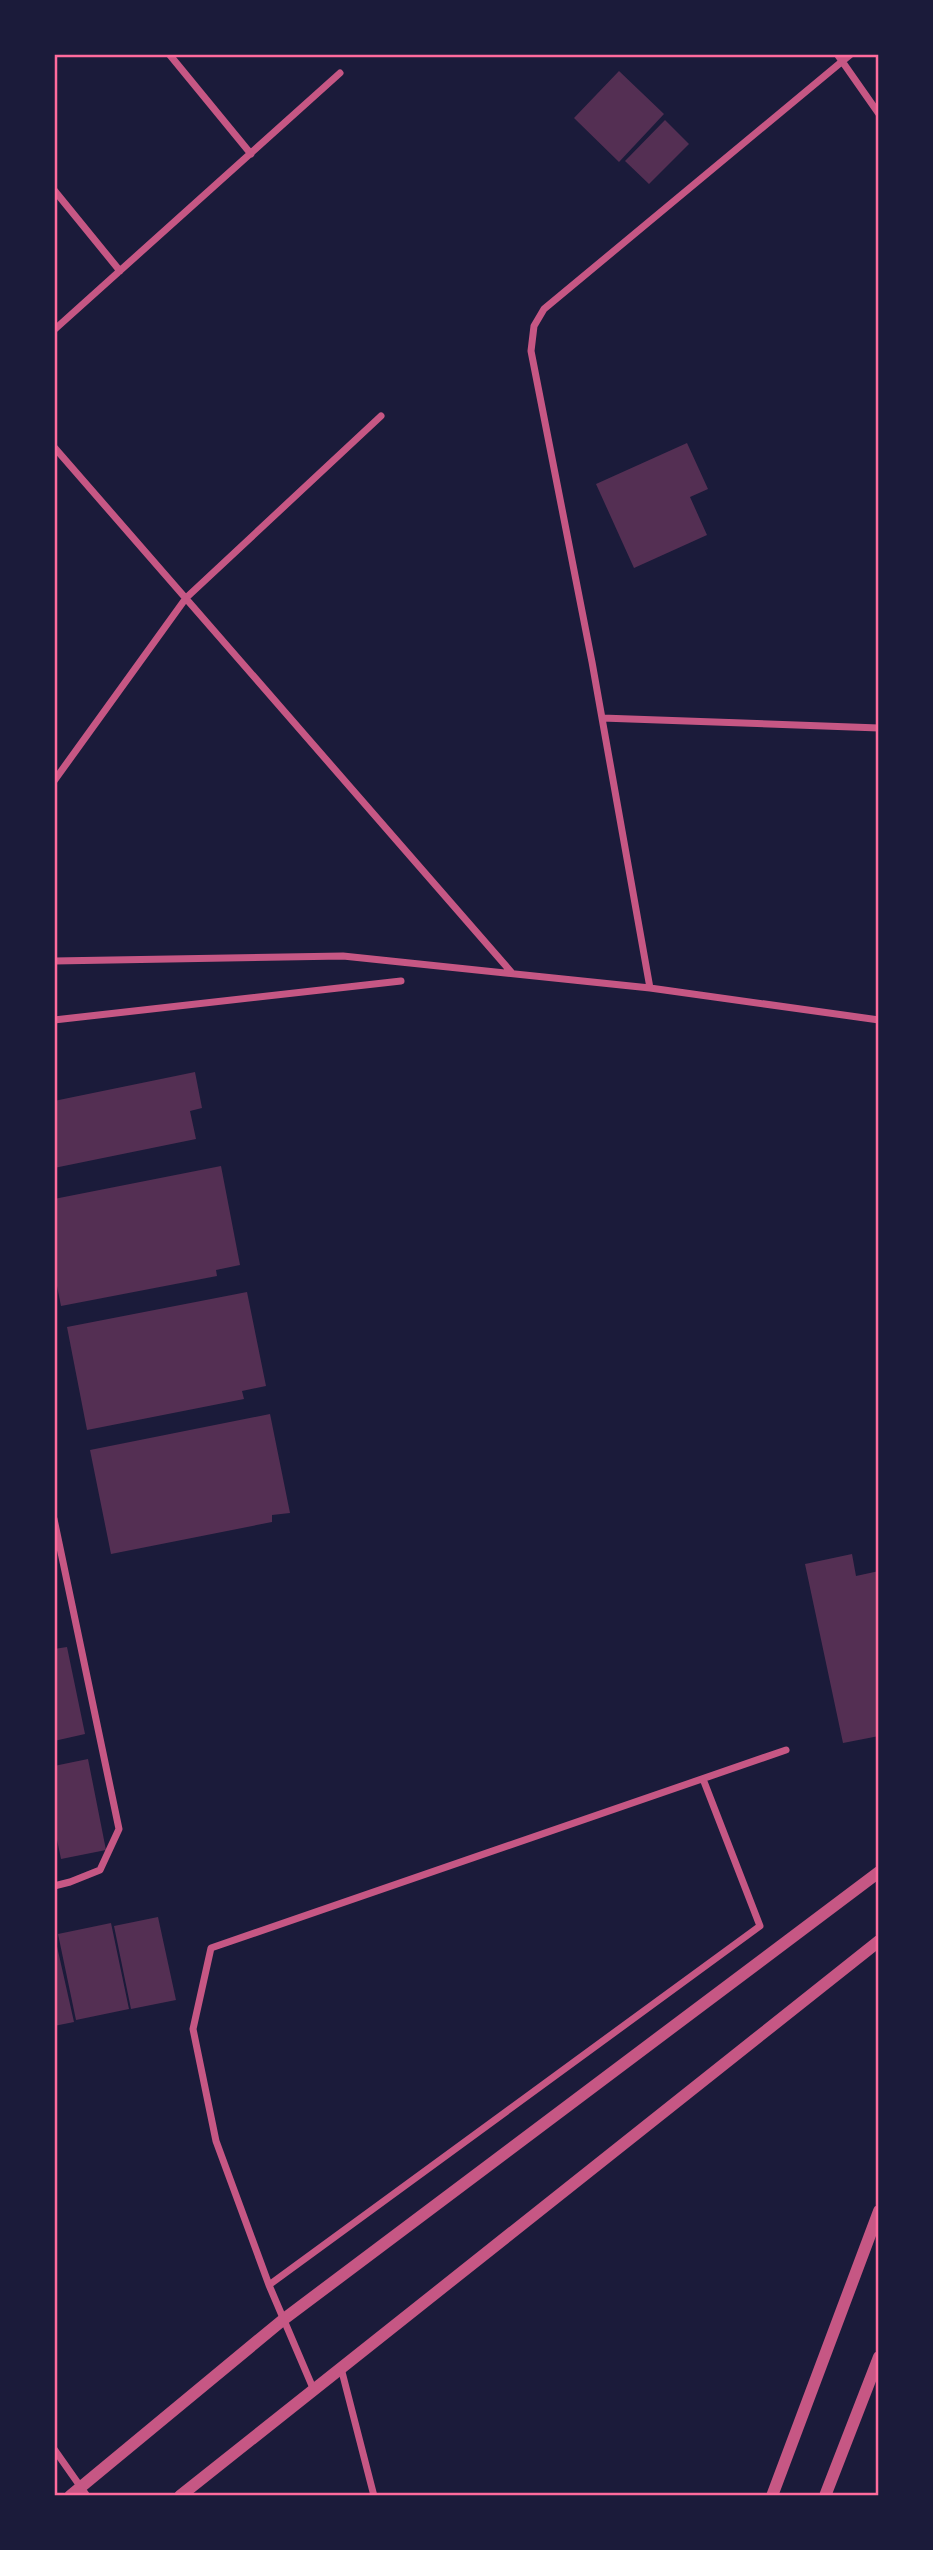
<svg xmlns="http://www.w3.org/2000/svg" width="933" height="2550" viewBox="0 0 933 2550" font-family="Helvetica,sans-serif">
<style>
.building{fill:#542f53}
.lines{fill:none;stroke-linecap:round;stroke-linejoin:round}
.minor{stroke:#c65784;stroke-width:7}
.tertiary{stroke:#c65784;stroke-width:12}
.neatline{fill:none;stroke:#ff6b9d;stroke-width:2.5}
</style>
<rect width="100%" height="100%" fill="#1b1b3a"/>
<path class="building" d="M619 71 664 114 619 162 574 118Z
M665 120 689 144 649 184 625 161Z
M687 443 708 489 690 497 707 535 634 568 596 484Z
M195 1072 202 1108 190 1111 196 1139 54 1168V1101Z
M221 1166 240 1265 216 1270 217 1276 61 1306 54 1271V1199Z
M247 1292 266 1386 242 1391 244 1399 87 1430 67 1327Z
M270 1414 290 1513 272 1515V1522L111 1554 90 1450Z
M852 1554 856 1576 879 1571V1736L843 1743 805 1564Z
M67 1647 85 1734 54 1741V1649Z
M88 1759 106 1850 61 1859 54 1825V1766Z
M158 1917 176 2000 131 2009 114 1926Z
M111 1923 129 2009 76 2020 58 1934Z
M54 1933 74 2022 54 2026Z"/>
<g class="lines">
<path class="minor" d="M169 54 251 154
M837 54 879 114
M54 190 120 271
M54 330 340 73
M54 447 512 973
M602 718 879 728
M54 781 186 598 381 416
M54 961 343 956 650 988 879 1020
M650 988 592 662 531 351 534 326 544 309 851 54
M54 1020 401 981
M54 1519 119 1829 100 1870 70 1882 54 1886
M269 2285 760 1926 703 1779
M341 2368 374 2496
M313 2388 269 2285 216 2141 193 2029 211 1948 786 1750
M54 2449 87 2496"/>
<path class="tertiary" d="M70 2496 284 2319 879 1872
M180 2496 879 1941
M772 2496 879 2211
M825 2496 879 2357"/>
</g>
<rect width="933" height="2550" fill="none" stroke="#1b1b3a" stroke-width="112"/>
<rect x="56" y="56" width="821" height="2438" class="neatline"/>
</svg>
